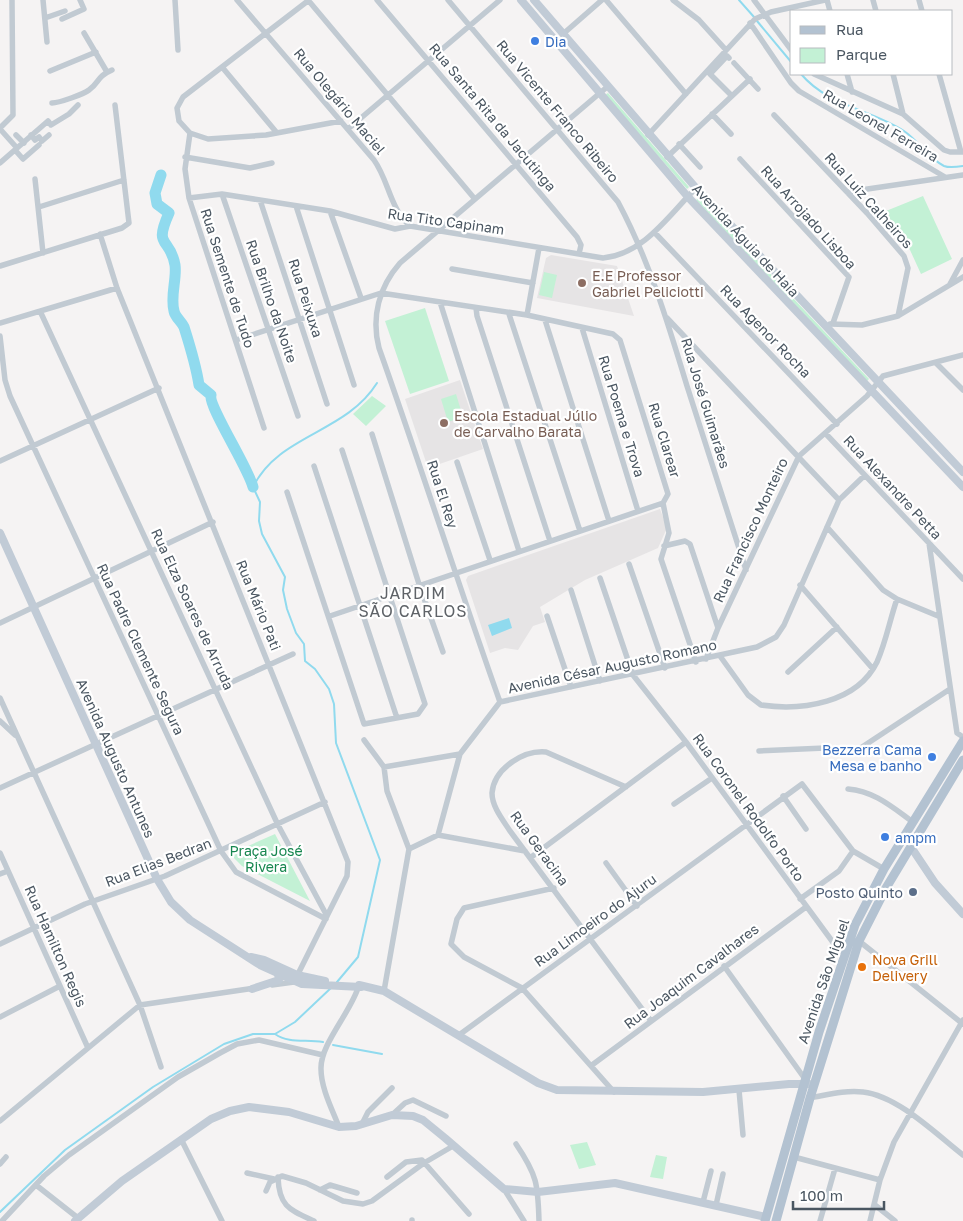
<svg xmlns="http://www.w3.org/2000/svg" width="963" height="1221" viewBox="0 0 963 1221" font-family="'Golos Text',sans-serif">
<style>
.education{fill:#e6e4e5}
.green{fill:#c3f1d5}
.water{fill:#90daee}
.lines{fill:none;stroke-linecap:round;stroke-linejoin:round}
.stream{stroke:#90daee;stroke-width:2}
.river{stroke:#90daee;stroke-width:11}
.street{stroke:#c1cad2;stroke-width:5.5}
.secondary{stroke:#c1cbd6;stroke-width:8}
.primary{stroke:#b3c2d1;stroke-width:9}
.shop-dot{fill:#3f7fe0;stroke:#fff;stroke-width:2}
.education-dot{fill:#8d6e63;stroke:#fff;stroke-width:2}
.service-dot{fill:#5c6f8a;stroke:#fff;stroke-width:2}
.food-dot{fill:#e8710a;stroke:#fff;stroke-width:2}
.labels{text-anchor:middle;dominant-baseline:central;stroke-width:4.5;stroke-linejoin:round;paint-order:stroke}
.shop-label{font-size:14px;fill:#366cbe;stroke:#fff;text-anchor:start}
.street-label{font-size:14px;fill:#4a5661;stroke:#fff}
.education-label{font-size:14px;fill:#785e54;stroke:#fff;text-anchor:start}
.park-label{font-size:14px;fill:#17864f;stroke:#fff}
.service-label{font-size:14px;fill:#4e5e75;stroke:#fff;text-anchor:end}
.food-label{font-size:14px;fill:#c56008;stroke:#fff;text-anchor:start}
.quarter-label{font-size:16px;letter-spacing:1px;fill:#5f6368;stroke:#fff}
</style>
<rect width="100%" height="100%" fill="#f5f3f3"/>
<path class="education" d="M551 255 617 266 634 316 537 298 546 258Z
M460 380 483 449 428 468 405 399Z
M660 509 667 528 658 548 585 580 540 607 545 622 533 626 518 650 505 648 490 653 466 580 468 576Z"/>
<path class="green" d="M608 93 689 187 687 189 605 95Z
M923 196 952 259 921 274 910 250 881 213Z
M699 198 869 379 867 381 696 200Z
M544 272 557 275 552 298 539 295Z
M425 308 449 381 410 394 385 321Z
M456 394 463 417 448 422 441 399Z
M372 396 386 406 366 426 353 414Z
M275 834 310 901 242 866 230 854Z
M587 1142 596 1165 579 1169 570 1145Z
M656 1155 667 1157 663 1179 650 1177Z"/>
<path class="water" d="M509 618 512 628 492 636 488 625Z"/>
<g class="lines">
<path class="stream" d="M739 0 754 17
M757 21 792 63
M801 74C828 106 870 109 904 131 919 141 928 158 944 166 949 168 957 167 963 166
M337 982 358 957 380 860 336 743 334 704 329 689 315 669 305 661 304 644 296 633 287 609 283 590 285 577 262 534 259 521 260 502 253 487C279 434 345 434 377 383
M275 1034C289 1044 306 1039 323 1042
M333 1045 382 1054
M0 1212 65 1150 153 1087 224 1044 253 1034H275L295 1022 332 987"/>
<path class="river" d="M161 175 155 193 157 204 169 213C153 249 170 236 175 265 177 279 170 296 174 311 175 317 181 321 184 327 190 346 196 365 199 385L211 395C208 406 248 467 253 487"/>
<path class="street" d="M43 0 47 42
M175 0 178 50
M237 0 374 160C389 181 390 209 410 226
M308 0 474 198
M309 0 183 97 177 108 179 121 190 133 208 139 266 135 341 121
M377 0 577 237 581 245 579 254
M448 0 618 202C649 260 668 323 687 386 707 447 726 509 746 570
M606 0 686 94
M673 0 699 20 726 50
M754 0 792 51
M827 0 830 11
M873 0 876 11
M919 0 922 11
M45 18 65 11
M62 19 84 9 80 0
M750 23 791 83 799 91 945 177
M84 33 107 72
M563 34 602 0
M729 58 727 56 710 74 731 95
M734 63 758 89
M222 67 277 133
M50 71 96 52
M814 74 903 114 944 150 950 152H963
M847 74 852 92
M893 74 903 114
M939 74 961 152
M52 103C59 103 84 94 89 90 100 82 96 77 112 70
M712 114 731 134
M774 115 867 213 904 256 908 268 898 316
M0 128 13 115 12 0
M0 129 17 148
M348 129 500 0
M190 133 185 169 189 198 264 428
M16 135 24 143
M31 135 35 140 39 137 42 141 49 135
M648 135 755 19 771 12 825 0
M679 144 700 167
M15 150 23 159 39 145
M185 157 250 168 272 163
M667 157 750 79
M740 159 849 277 833 323
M0 163 48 121 51 125 69 114 78 105
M35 179 43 253
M847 192 963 175
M222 194 298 416
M189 198 222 194 330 211 395 229 410 226 603 258C644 254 669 215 696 188
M260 200 327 404
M296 206 354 385
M39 207 124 180
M330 211 361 298
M655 233 837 424
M100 234 117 288 348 862 347 876 294 982 272 985
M0 266 122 228 129 223 115 105
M452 269 533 283
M950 284 963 260
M440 302 519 551
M476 308 477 316 550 541
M40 311 278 825 327 916
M509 314 580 531
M527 315 539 248
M667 318 839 500
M545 320 609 521
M0 323 117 288
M830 324 862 325 898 316 963 277
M582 328 638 511
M0 336 5 380 10 396 221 851 236 872 326 919
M236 340 381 293 527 315 613 334 620 340 668 494 663 503 330 616
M936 363 963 390
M372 434 419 584 443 652
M826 434 963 579
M0 461 159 388
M457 462 490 560
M314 466 397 718
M287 492 364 724 418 714 425 704 342 450
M663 503 669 533 661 559 696 662
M827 527 883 590 897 599 938 616
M929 543 957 733 963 737
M664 546 685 541 690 544 718 628
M629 564 665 668
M600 578 633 675 686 742 843 956
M800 585 873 669
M571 590 600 681
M547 616 571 687
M0 623 213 522
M720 656 748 695 761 705C802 711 857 703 877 662 886 642 890 619 897 599
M706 659 718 628 799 456 867 396 883 376 963 355
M788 672 837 627
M0 698 140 1005 161 1067
M500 702C458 584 421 466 379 348 371 317 379 287 400 263L607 87
M0 721 15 735
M364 740 384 767
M759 751 825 748 853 753 950 689
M384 767 387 791 409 849
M384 767 460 754
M626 787 546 752C524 750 494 768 492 793 492 807 503 820 510 831L651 1021
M0 788 293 654
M848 789C874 791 892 807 913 822
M783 796 806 829
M674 804 712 778
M438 835 525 851
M0 853 88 1048
M530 858 686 742
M606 863 637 906
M0 874 8 871
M554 888 464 908 457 919 451 944 464 957 522 988 614 1092
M800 899 839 871 853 851
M859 941 963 1024
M0 944 85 904 165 876 325 802
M724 966 805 1079
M384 991 409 849 438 835 460 754 500 702 757 647 776 637 784 625 839 500 864 476
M0 1017 60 986
M459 1035 802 784 853 851 884 869
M592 1065 806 907
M739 1090 743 1135
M809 1098C827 1095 844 1090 863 1092 898 1096 936 1134 963 1155
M392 1115 405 1103 413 1100 446 1116
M0 1121 140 1005 255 988
M362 1124 368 1112 392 1088
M339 1127C332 1109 321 1088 321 1069 320 1044 352 1011 359 985
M181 1139 222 1221
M516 1144C537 1175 538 1184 539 1221
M794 1157 880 1180
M0 1164 6 1157
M247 1173 274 1179
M278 1177C279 1207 290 1210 314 1221
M387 1177 406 1162 422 1160 469 1214
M36 1185 78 1218
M504 1189 524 1221
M320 1190 330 1185 357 1193
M266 1191 270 1182 282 1176 306 1183 343 1201 363 1204 372 1201 424 1163 453 1146
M703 1202 711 1171
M716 1205 723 1174
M875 1205 895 1221
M412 1220V1221
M2 1221 44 1176 69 1155 178 1077 220 1053 237 1044 259 1040 323 1055
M820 1221 834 1172
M870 1221 880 1180 894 1142 963 1020"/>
<path class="secondary" d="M521 0 688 197 963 487
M534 0 696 188 963 472
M0 533 157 879 171 902 190 920 260 965 302 984 361 987
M911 847 935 883 963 914
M251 957 264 960 297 975 325 981
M359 985 384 991 538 1083 557 1090 703 1092 789 1084H809
M252 989 279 980 278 974
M75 1221 122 1181 211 1119 230 1111 249 1107 289 1112 339 1127 356 1126 392 1115 413 1116 423 1120 445 1138 504 1189 538 1192 615 1183 766 1217"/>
<path class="primary" d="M765 1221 819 1032 855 925 884 869 963 741
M776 1221 810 1098 859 941 886 888 963 760"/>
</g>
<g class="shop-dot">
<circle cx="535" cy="41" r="5"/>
<circle cx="932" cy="757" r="5"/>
<circle cx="885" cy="837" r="5"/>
</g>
<g class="education-dot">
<circle cx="582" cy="283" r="5"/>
<circle cx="444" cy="423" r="5"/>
</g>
<circle class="service-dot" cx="913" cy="892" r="5"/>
<circle class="food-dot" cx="862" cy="967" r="5"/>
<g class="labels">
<g class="shop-label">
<text x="545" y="41">Dia</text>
<text x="922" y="749" text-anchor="end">Bezzerra Cama<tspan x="922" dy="16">Mesa e banho</tspan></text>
<text x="895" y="837">ampm</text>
</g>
<g class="street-label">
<text transform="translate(340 101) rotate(50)">Rua Olegário Maciel</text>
<text transform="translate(558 111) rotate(50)">Rua Vicente Franco Ribeiro</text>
<text transform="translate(493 117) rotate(50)">Rua Santa Rita da Jacutinga</text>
<text transform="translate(881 125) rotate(30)">Rua Leonel Ferreira</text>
<text transform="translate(869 200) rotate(48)">Rua Luiz Calheiros</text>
<text transform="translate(809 217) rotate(48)">Rua Arrojado Lisboa</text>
<text transform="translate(446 221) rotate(8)">Rua Tito Capinam</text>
<text transform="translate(746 240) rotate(47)">Avenida Águia de Haia</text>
<text transform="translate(228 278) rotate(72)">Rua Semente de Tudo</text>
<text transform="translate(306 298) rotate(72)">Rua Peixuxa</text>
<text transform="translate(272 301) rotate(71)">Rua Brilho da Noite</text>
<text transform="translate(766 331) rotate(46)">Rua Agenor Rocha</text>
<text transform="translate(706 403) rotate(73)">Rua José Guimarães</text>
<text transform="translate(622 416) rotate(73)">Rua Poema e Trova</text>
<text transform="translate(665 440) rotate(73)">Rua Clarear</text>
<text transform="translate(893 487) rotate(47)">Rua Alexandre Petta</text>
<text transform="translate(443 494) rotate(72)">Rua El Rey</text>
<text transform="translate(750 530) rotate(-65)">Rua Francisco Monteiro</text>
<text transform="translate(259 605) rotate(68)">Rua Mário Pati</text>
<text transform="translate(193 609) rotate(65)">Rua Elza Soares de Arruda</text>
<text transform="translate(141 649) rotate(65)">Rua Padre Clemente Segura</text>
<text transform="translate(612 666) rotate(-12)">Avenida César Augusto Romano</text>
<text transform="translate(116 758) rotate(66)">Avenida Augusto Antunes</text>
<text transform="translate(749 807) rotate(54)">Rua Coronel Rodolfo Porto</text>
<text transform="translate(540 848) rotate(54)">Rua Geracina</text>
<text transform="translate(158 862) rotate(-21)">Rua Elias Bedran</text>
<text transform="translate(595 920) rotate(-36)">Rua Limoeiro do Ajuru</text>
<text transform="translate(56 946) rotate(66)">Rua Hamilton Regis</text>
<text transform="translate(691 976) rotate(-37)">Rua Joaquim Cavalhares</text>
<text transform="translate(823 981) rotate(-71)">Avenida São Miguel</text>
</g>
<g class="education-label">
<text x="592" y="275">E.E Professor<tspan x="592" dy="16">Gabriel Peliciotti</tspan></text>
<text x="454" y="415">Escola Estadual Júlio<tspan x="454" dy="16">de Carvalho Barata</tspan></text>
</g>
<g class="park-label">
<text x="266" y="850">Praça José<tspan x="266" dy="16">Rivera</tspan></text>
</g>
<g class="service-label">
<text x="903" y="892">Posto Quinto</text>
</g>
<g class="food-label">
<text x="872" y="959">Nova Grill<tspan x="872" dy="16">Delivery</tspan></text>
</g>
<g class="quarter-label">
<text x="413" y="593">JARDIM<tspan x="413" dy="18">SÃO CARLOS</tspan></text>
</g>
</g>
<rect x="790" y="10" width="162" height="65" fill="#ffffff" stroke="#b7bbc0"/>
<rect x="800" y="26" width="25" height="8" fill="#b3c2d1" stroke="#b7bbc0"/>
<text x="836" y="35" font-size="15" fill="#4a5661">Rua</text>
<rect x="800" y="48" width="25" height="15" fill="#c3f1d5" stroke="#b7bbc0"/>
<text x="836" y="60" font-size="15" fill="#4a5661">Parque</text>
<path d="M793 1201v8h91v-8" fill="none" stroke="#4a5661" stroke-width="2.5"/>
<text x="800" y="1201" font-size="15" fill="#4a5661" stroke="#ffffff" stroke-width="4" paint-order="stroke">100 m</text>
</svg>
